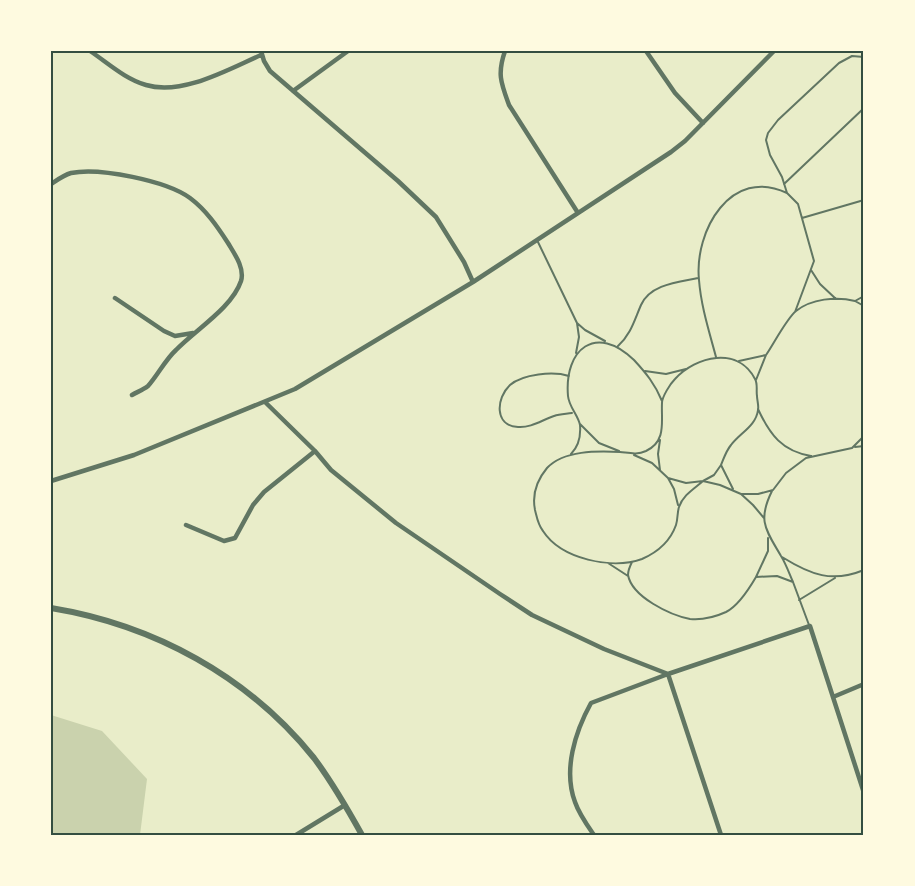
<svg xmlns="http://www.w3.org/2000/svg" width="915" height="886" viewBox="0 0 915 886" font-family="Cabin,sans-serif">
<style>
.green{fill:#cad2ad}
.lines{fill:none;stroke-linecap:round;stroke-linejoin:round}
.service{stroke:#617663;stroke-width:2}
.minor{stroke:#617663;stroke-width:4.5}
.tertiary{stroke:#617663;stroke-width:6}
.neatline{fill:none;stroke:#344e41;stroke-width:2}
</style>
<rect width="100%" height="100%" fill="#e9edc9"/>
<path class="green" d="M51 715 102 731 147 779 140 835H51Z"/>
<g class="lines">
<path class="service" d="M784 184 864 108
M802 218 864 200
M537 240 577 323 585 330 605 341
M811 270 820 284 836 299
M855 301 864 306
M795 312 814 261 798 204 787 193 782 177 770 155 766 140 768 133 778 120 839 63 852 56 864 57
M618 346C631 334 634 321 641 305 650 284 679 282 698 278
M576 353 579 337 577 323
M716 357C709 331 701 306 699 280 694 231 731 166 787 193
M739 361 766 355C773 345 787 318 796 311 811 299 836 296 855 301L864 296
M645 371 666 374 686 369
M569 376C553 371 523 374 510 385 496 398 494 426 518 427 531 428 542 420 554 416 560 414 566 414 572 413
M756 380 766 355
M758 409C770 435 782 451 811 456
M580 424 599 443 619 451
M660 440 658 454 660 470
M855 447 864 446
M571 454C579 446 581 437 580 425 578 415 569 407 568 396 564 349 596 323 634 360 646 373 655 384 662 401
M634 455 652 463 668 478 686 483 703 481 714 475 721 465
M668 478 674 489 678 505
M733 489 721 465C724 458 726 451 731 445 740 433 756 426 758 410 759 406 757 400 757 396 756 391 758 384 755 379 738 346 696 356 675 379 670 384 662 397 662 403 661 421 667 441 646 451 637 455 630 453 620 452 597 451 564 450 547 468 537 480 532 495 535 510 537 518 538 525 543 531 561 559 612 570 642 559 658 552 670 542 676 525 678 519 677 513 679 507 683 495 694 489 703 481L720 485 741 494H758L773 490 786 473 806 458 852 448 864 436
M772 491C757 521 766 530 781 556 786 564 789 573 793 582
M741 494 753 505 764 518
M782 557C811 575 832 583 864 570
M632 562C630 566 628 570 628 575 632 597 670 615 690 619 701 620 715 617 726 612 738 606 749 589 756 577L777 576 793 582 809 625
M608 563 628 576
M756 577 768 551V538
M799 600 835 578"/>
<path class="minor" d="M90 51C108 63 125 79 146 85 182 96 229 69 261 55
M261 51 264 61 270 71 398 181 436 217 464 262 473 282
M505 51C497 74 501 83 509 105L578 213
M646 51 675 93 703 123
M293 91 348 51
M51 184C57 180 64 175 71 173 99 167 167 181 190 198 206 210 217 226 228 243 234 253 245 268 241 281 232 308 195 330 176 350 165 360 158 375 148 386 143 390 137 392 132 395
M115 298 164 331 175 336 193 333
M265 402 315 451 331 470 396 523 500 594 532 615 604 649 668 674 721 835
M51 481 134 455 295 389 473 282 671 152 685 141 774 51
M186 525 224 541 235 538 253 505 264 492 315 451
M833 697 864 684
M296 835 345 805
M594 835C587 825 579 814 575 802 563 770 575 732 591 703L668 674 810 626 864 793"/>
<path class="tertiary" d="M51 608C154 625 248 676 314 758 332 782 347 808 362 835"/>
</g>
<rect width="915" height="886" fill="none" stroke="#fefae0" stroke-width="105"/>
<rect x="52" y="52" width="810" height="782" class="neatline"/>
</svg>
